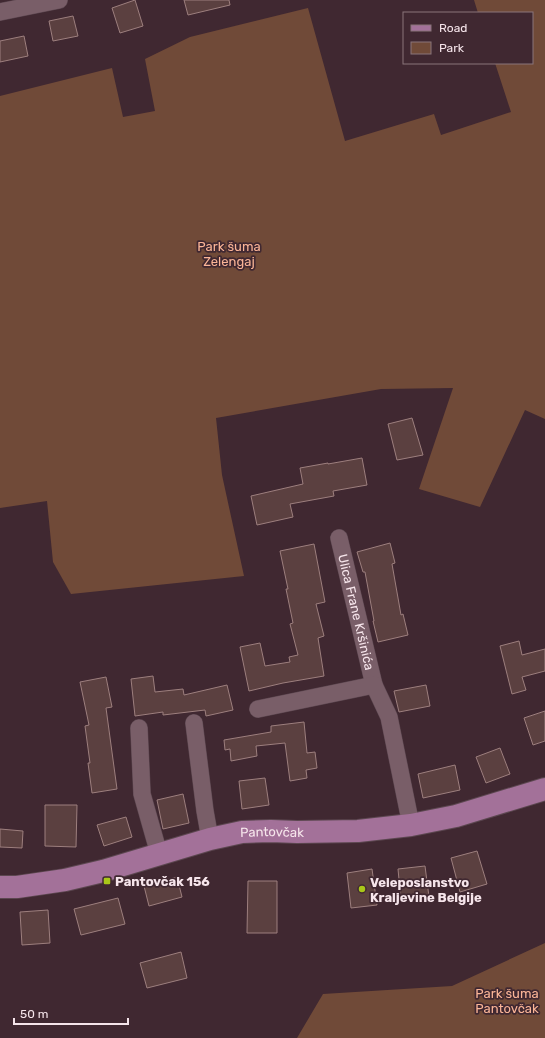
<svg xmlns="http://www.w3.org/2000/svg" width="545" height="1038" viewBox="0 0 545 1038" font-family="Rubik,sans-serif">
<style>
.green{fill:#704a38}
.building{fill:#5b4040;stroke:#9d7f7e}
.lines{fill:none;stroke-linecap:round;stroke-linejoin:round}
.minor-casing{stroke:#5c4750;stroke-width:18}
.major-casing{stroke:#5c4750;stroke-width:24}
.minor{stroke:#795e68;stroke-width:17}
.major{stroke:#a37199;stroke-width:22}
.poi-dot{fill:#a9c719;stroke:#402831;stroke-width:1.5}
.labels{text-anchor:middle;dominant-baseline:central;stroke-width:3.5;stroke-linejoin:round;paint-order:stroke}
.park-label{font-size:13px;fill:#fbb597;stroke:#402831}
.street-label{font-size:13px;fill:#f6e5eb;stroke:#402831}
.poi-label{font-size:13px;font-weight:bold;fill:#f6e5eb;stroke:#402831;text-anchor:start}
</style>
<rect width="100%" height="100%" fill="#402831"/>
<path class="green" d="M474 0H545V419L525 410 480 507 419 489 453 388 381 389 216 418 222 475 244 576 71 594 53 562 47 501 0 508V96L112 68 123 117 155 111 145 59 190 37 308 8 345 141 434 114 441 135 511 112 495 63H532V13H478Z
M545 943V1038H297L323 994 452 986Z"/>
<path class="building" d="M135 0 143 26 120 33 112 8Z
M184 0H229L230 5 188 15Z
M73 16 78 36 53 41 49 21Z
M24 36 28 56 0 62V41Z
M412 418 423 455 397 460 388 424Z
M362 458 367 485 333 491 334 496 290 504 293 517 257 525 251 496 303 484 300 468 328 463V464Z
M390 543 395 563 392 564 401 615 403 614 408 635 378 642 373 621H374L365 572H363L357 552Z
M314 544 325 602 316 604 324 636 318 638 324 676 283 683 249 691 240 647 260 643 265 666 290 662 289 657 298 655 290 624 293 623 286 589H288L280 551Z
M519 641 522 655 545 649V671L522 677 526 690 512 694 500 646Z
M153 676 155 692 183 689 184 695 227 685 233 710 206 716 205 710 163 715V712L135 716 131 679Z
M106 677 112 707 106 708 117 789 92 793 88 763H90L85 726 89 725 80 682Z
M426 685 430 706 399 712 394 691Z
M545 711V741L533 745 524 718Z
M304 722 307 753 315 752 317 768 306 770 307 778 290 781 285 743 256 746 257 756 231 761 230 749 225 750 224 740 271 732V726Z
M500 748 510 774 486 783 476 757Z
M455 765 460 790 423 798 418 774Z
M265 778 269 805 242 809 239 781Z
M183 794 189 823 163 829 157 800Z
M45 805H77L76 847 45 846Z
M126 817 132 837 104 846 97 825Z
M0 829 23 831 22 848 0 847Z
M477 851 487 884 460 892 451 858Z
M425 866 429 897 401 901 398 869Z
M372 869 377 905 351 908 347 873Z
M177 877 182 897 149 906 144 886Z
M248 881H277V933H247Z
M118 898 125 924 81 935 74 909Z
M48 910 50 943 22 945 20 912Z
M181 952 187 978 147 988 140 963Z"/>
<g class="lines">
<g class="minor-casing">
<g id="minor">
<path d="M0 12 59 0"/>
<path id="s1" d="M339 538 374 685"/>
<path d="M258 709 374 685 389 717 411 825"/>
<path d="M194 723 205 811 210 839"/>
<path d="M139 728 142 794 159 854"/>
</g>
</g>
<g class="major-casing">
<g id="major">
<path id="s2" d="M0 887H17L65 880 103 871 210 839 242 832 271 831 297 832 358 831 411 825 456 816 545 789"/>
</g>
</g>
<use href="#minor" class="minor"/>
<use href="#major" class="major"/>
</g>
<g class="poi-dot">
<rect x="103" y="877" width="8" height="8" rx="2"/>
<circle cx="362" cy="889" r="4"/>
</g>
<g class="labels">
<g class="park-label">
<text x="229" y="246">Park šuma<tspan x="229" dy="15">Zelengaj</tspan></text>
<text x="507" y="993">Park šuma<tspan x="507" dy="15">Pantovčak</tspan></text>
</g>
<g class="street-label">
<text stroke="none"><textPath href="#s1" startOffset="76">Ulica Frane Kršinića</textPath></text>
<text stroke="none"><textPath href="#s2" startOffset="279">Pantovčak</textPath></text>
</g>
<g class="poi-label">
<text x="115" y="881">Pantovčak 156</text>
<text x="370" y="882">Veleposlanstvo<tspan x="370" dy="15">Kraljevine Belgije</tspan></text>
</g>
</g>
<rect x="403" y="12" width="130" height="52" fill="#402831" stroke="#89747b"/>
<rect x="411" y="25" width="20" height="6" fill="#a37199" stroke="#89747b"/>
<text x="439" y="32" font-size="12" fill="#f6e5eb">Road</text>
<rect x="411" y="42" width="20" height="12" fill="#704a38" stroke="#89747b"/>
<text x="439" y="52" font-size="12" fill="#f6e5eb">Park</text>
<path d="M14 1018v6h114v-6" fill="none" stroke="#f6e5eb" stroke-width="2"/>
<text x="20" y="1018" font-size="12" fill="#f6e5eb" stroke="#402831" stroke-width="3" paint-order="stroke">50 m</text>
</svg>
